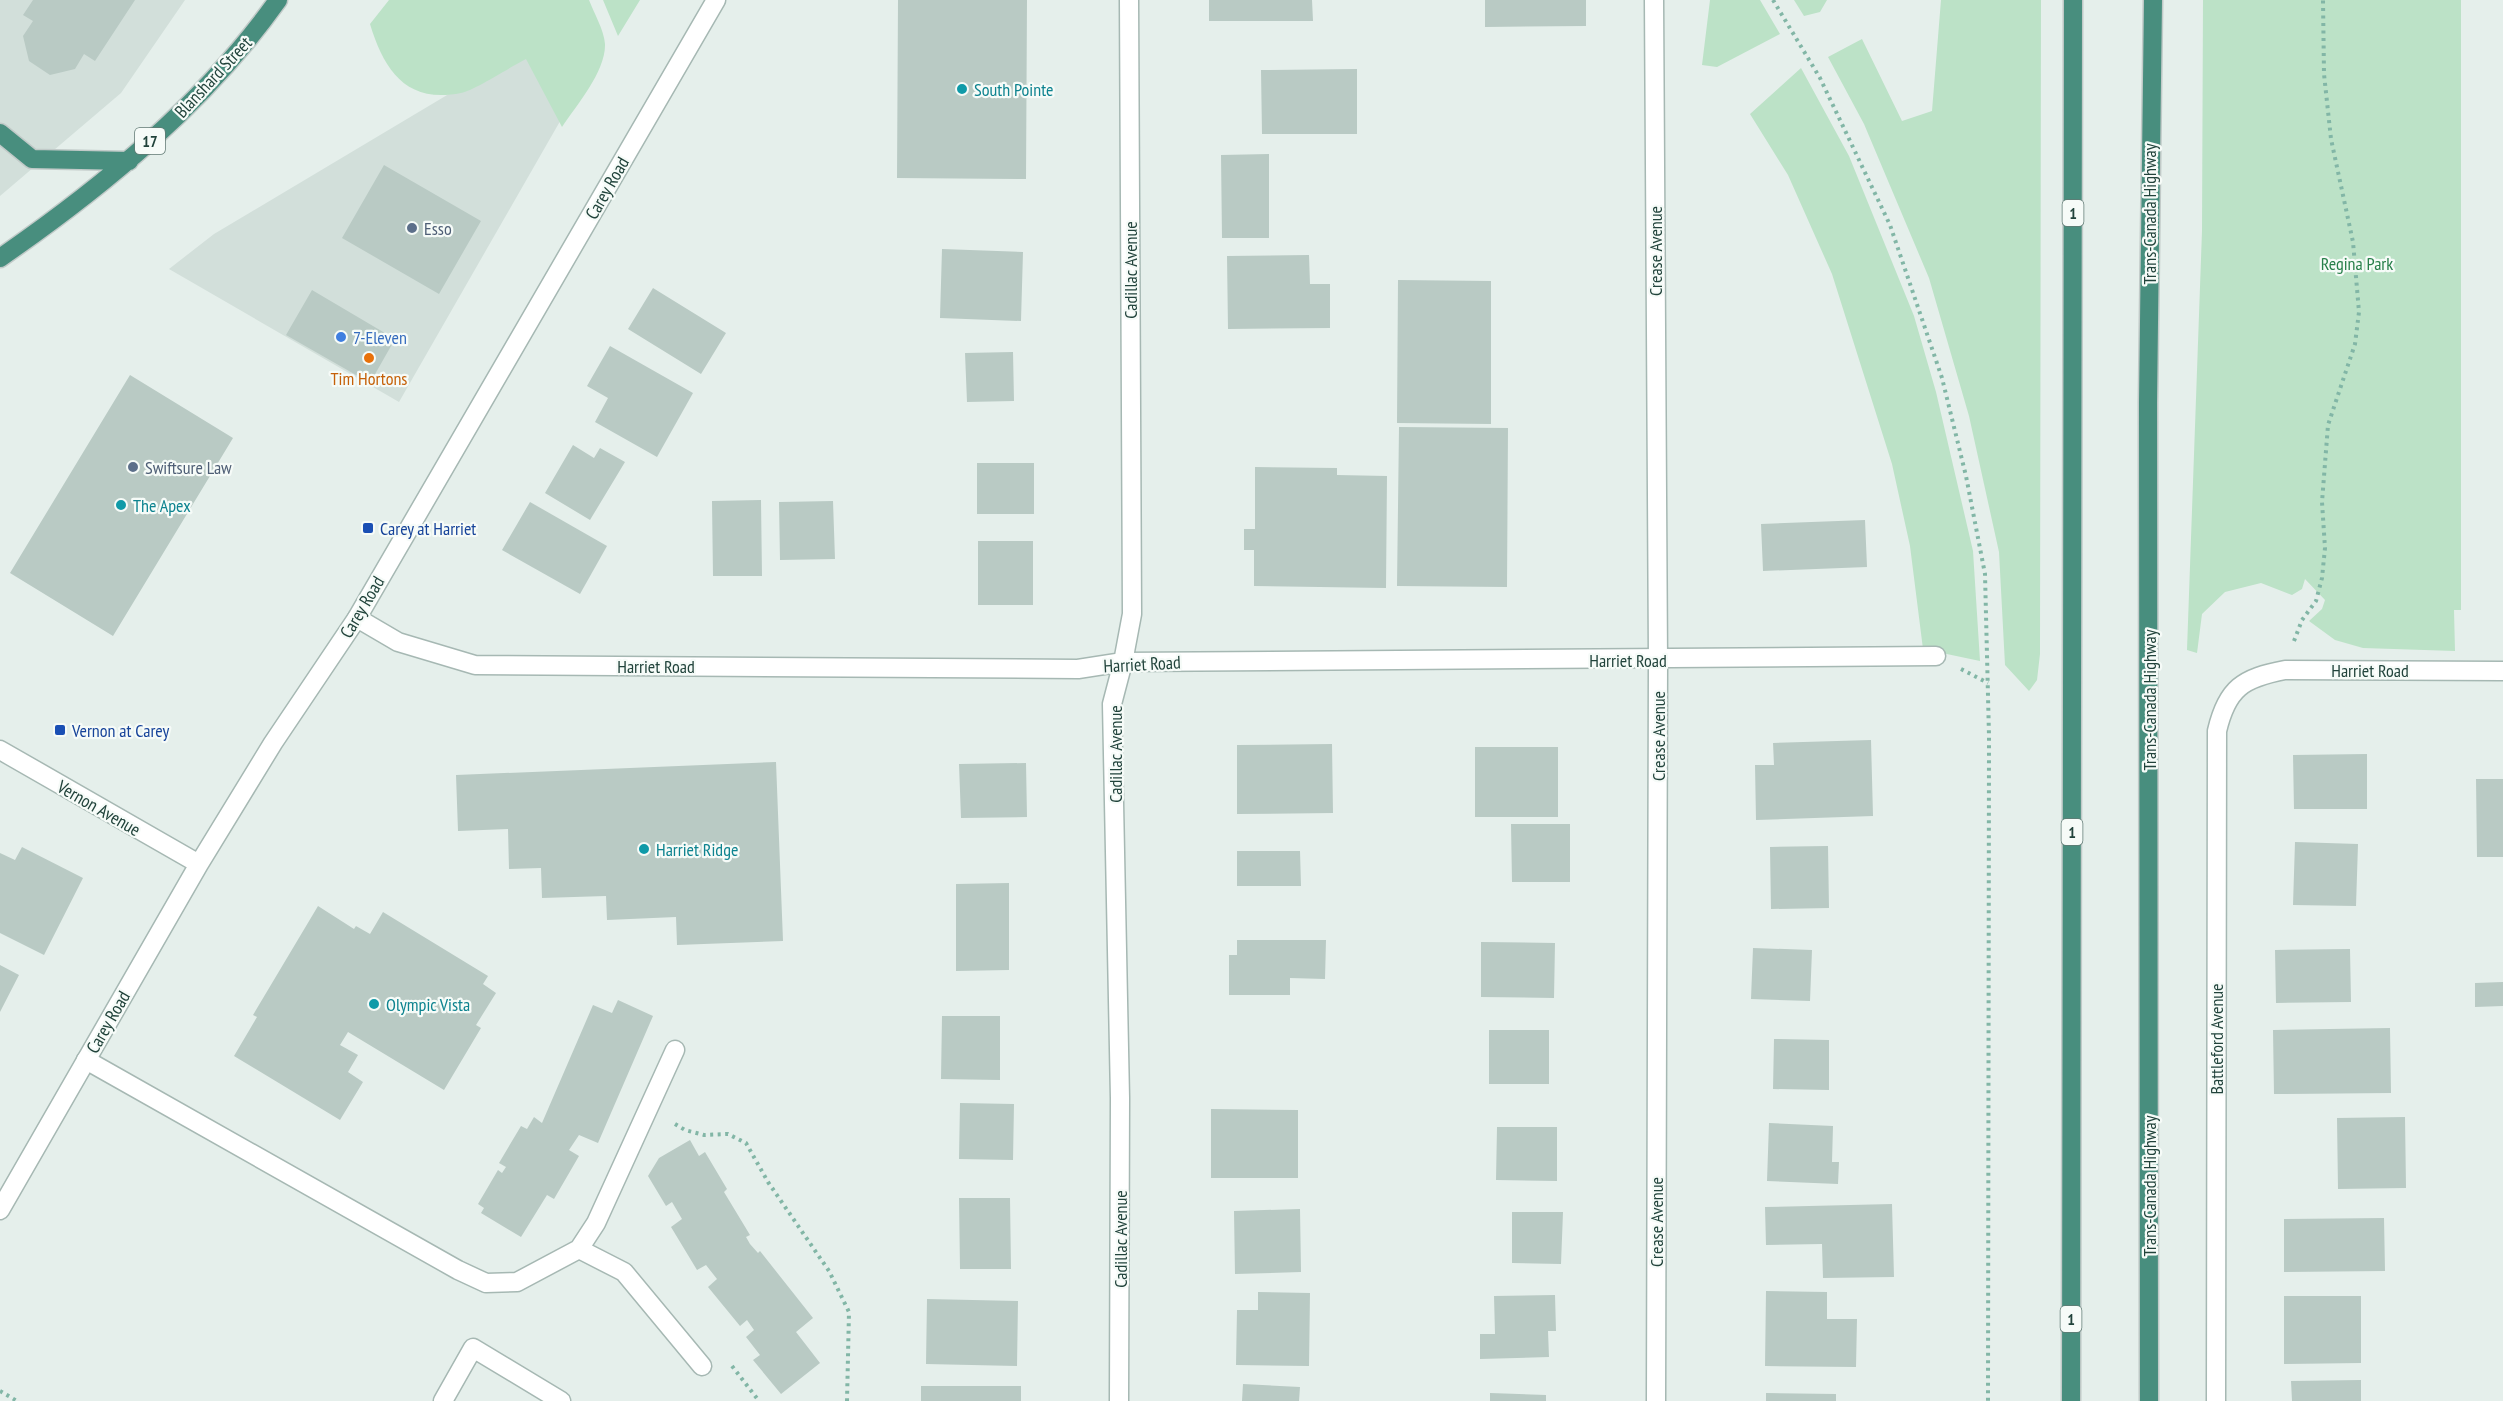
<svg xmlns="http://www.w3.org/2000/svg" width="2503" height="1401" viewBox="0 0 2503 1401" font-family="'PT Sans Narrow',sans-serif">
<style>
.built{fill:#d2dfda}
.green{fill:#bce2c7}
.building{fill:#b9cac4}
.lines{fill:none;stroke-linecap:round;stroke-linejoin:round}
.service-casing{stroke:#a6b8b3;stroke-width:21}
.minor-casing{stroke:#a6b8b3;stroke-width:21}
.tertiary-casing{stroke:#a6b8b3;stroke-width:21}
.trunk-casing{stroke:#c1cac8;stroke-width:21}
.path{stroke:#82b6a6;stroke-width:4;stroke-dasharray:3 4.5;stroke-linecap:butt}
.service{stroke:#fff;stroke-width:18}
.minor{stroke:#fff;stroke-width:18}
.tertiary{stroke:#fff;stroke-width:18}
.trunk{stroke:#488e7e;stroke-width:18}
.culture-dot{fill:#0f9aa8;stroke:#f6fbf8;stroke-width:2}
.service-dot{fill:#5c6f8a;stroke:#f6fbf8;stroke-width:2}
.shop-dot{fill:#3f7fe0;stroke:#f6fbf8;stroke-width:2}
.food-dot{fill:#e8710a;stroke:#f6fbf8;stroke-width:2}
.transit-dot{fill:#1a4fb4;stroke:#f6fbf8;stroke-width:2}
.labels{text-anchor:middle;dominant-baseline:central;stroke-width:4.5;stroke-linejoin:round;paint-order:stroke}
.shield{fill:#f6fbf8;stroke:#617a74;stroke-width:1.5}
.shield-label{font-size:16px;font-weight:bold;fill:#21433b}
.street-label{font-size:18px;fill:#21433b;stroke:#f6fbf8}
.culture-label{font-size:18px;fill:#0d838f;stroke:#f6fbf8;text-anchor:start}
.service-label{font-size:18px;fill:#4e5e75;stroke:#f6fbf8;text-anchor:start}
.park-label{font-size:18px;fill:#277f4a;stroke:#f6fbf8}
.shop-label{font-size:18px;fill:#366cbe;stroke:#f6fbf8;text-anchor:start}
.food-label{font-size:18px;fill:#c56008;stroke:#f6fbf8}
.transit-label{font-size:18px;fill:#164399;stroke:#f6fbf8;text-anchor:start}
</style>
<rect width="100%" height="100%" fill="#e5efeb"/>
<path class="built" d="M0 0H185L121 93 0 196Z
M566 24 598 55 399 402 169 269 214 234Z"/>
<path class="green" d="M389 0H589C594 13 604 30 605 44 606 71 577 105 562 127L526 59C510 67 475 90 461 93 406 104 384 70 370 24Z
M603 0H640L618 36Z
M1710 0H1760L1780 34 1717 67 1702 65Z
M1794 0H1827L1820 12 1804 16Z
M1941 0H2041L2040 654 2037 680 2029 691 2005 665 1999 552 1969 416 1929 278 1864 124 1828 57 1862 39 1902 121 1932 111Z
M2203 0H2461V610H2454L2455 651 2363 648 2335 640 2309 621 2322 609 2325 600 2305 579 2302 589 2292 595 2261 583 2225 592 2202 614 2197 653 2187 650 2202 231Z
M1801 68 1849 156 1914 316 1936 392 1973 551 1980 661 1923 649 1910 546 1892 464 1832 274 1788 175 1750 114Z"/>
<path class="building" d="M33 0H135L95 61 84 54 75 69 50 75 29 61 23 36 33 21 23 15Z
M898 0H1027L1026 179 897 178Z
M1209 0H1312L1313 21H1209Z
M1485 0H1586V26L1485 27Z
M1357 69V134H1262L1261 70Z
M1269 154V238H1222L1221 155Z
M384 165 481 221 439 294 342 238Z
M942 249 1023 252 1021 321 940 318Z
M1309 255 1310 284H1330V328L1228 329 1227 256Z
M1398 280 1491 281V424L1397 423Z
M653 288 726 333 701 374 628 329Z
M312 290 395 339 370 383 286 335Z
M610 346 693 393 657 457 595 422 608 398 587 386Z
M1013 352 1014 401 967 402 965 353Z
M130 375 233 438 113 636 10 573Z
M1399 427 1508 428 1507 587 1397 586Z
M573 445 594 458 600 448 625 462 590 520 545 493Z
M977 463H1034V514H977Z
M1255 467 1337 468V475L1387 476 1386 588 1254 586V550H1244V529H1255Z
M761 500 762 576H713L712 501Z
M833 501 835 559 780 560 779 502Z
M530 502 607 546 580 594 502 550Z
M1865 520 1867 567 1763 571 1761 524Z
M978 541H1033V605H978Z
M1871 740 1873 816 1756 820 1755 765H1774L1773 743Z
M1332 744 1333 813 1237 814V745Z
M1475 747H1558V817H1475Z
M2367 754V809H2294L2293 755Z
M776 762 783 941 677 945 676 917 607 920 606 896 542 898 541 868 509 869 508 829 458 831 456 775Z
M1026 763 1027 817 961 818 959 764Z
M2476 779H2503V857H2477Z
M1511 824H1570V882H1512Z
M2295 842 2358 844 2356 906 2293 905Z
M1828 846 1829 908 1771 909 1770 847Z
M22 847 83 878 44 955 0 933V853L15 860Z
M1237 851H1300L1301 886H1237Z
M1009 883V970L956 971V884Z
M318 906 354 929 356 926 370 934 383 912 488 976 483 984 496 993 476 1025 481 1028 444 1090 348 1032 340 1045 358 1055 348 1072 363 1082 340 1120 234 1056 257 1017 253 1015Z
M1237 940H1326L1325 979 1290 978V995H1229V955H1237Z
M1481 942 1555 943 1554 998 1481 997Z
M1753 948 1812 950 1810 1001 1751 999Z
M2350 949 2351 1002 2276 1003 2275 950Z
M0 965 19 975 0 1012Z
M2503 982V1006L2475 1007V983Z
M618 1000 653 1016 598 1143 579 1135 569 1150 579 1156 554 1199 547 1195 521 1237 481 1213 484 1208 478 1204 498 1170 502 1173 506 1167 499 1163 521 1126 527 1129 534 1117 542 1123 593 1005 612 1013Z
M942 1016H1000V1080L941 1079Z
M2390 1028 2391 1093 2274 1094 2273 1030Z
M1489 1030H1549V1084H1489Z
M1774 1039 1829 1040V1090L1773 1089Z
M960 1103 1014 1104 1013 1160 959 1159Z
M1211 1109 1298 1110V1178H1211Z
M2405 1117 2406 1188 2338 1189 2337 1118Z
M1769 1123 1833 1126 1832 1162H1839L1838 1184 1767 1181Z
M1497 1127H1557V1181L1496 1180Z
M690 1140 699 1156 705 1152 727 1189 724 1192 750 1235 746 1237 750 1244 758 1253 760 1251 813 1318 796 1332 820 1363 781 1394 753 1360 760 1355 746 1337 754 1330 747 1320 740 1326 708 1287 717 1279 706 1265 697 1270 671 1227 682 1219 672 1202 666 1206 648 1176 659 1158Z
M959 1198H1010L1011 1269H960Z
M1892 1204 1894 1277 1823 1278 1822 1244 1766 1245 1765 1207Z
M1300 1209 1301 1272 1235 1274 1234 1211Z
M1512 1212H1563L1561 1264 1512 1263Z
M2384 1218 2385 1271 2284 1272V1219Z
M1766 1291 1827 1292V1319H1857L1856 1367 1765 1366Z
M1258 1292 1310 1293 1309 1366 1236 1365 1237 1310H1258Z
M1555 1295 1556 1331H1548L1549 1357 1480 1359V1334H1495L1494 1296Z
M2284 1296H2361V1363L2284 1364Z
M927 1299 1018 1301 1017 1366 926 1364Z
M2361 1380V1401H2292L2291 1381Z
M1243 1384 1300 1387 1299 1401H1242Z
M921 1386H1021V1401H921Z
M1490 1393 1546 1395V1401H1490Z
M1766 1393 1836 1394V1401H1766Z"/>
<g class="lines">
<g class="service-casing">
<path id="service" d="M86 1060 458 1270 486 1283 517 1282 579 1249 596 1223 675 1050
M579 1249 624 1272 702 1366
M443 1401 473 1348 561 1401"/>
</g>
<g class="minor-casing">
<path id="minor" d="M1654 0 1658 660 1656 1401
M357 618 398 642 475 665 1078 669 1123 662 1936 656
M1119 1401 1120 1098 1112 704 1123 662 1132 614 1129 0
M2216 1401 2217 731C2227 688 2243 678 2285 670L2503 671"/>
</g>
<g class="tertiary-casing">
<path id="tertiary" d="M0 750 199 864
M0 1210 199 864 273 743 357 618 716 0"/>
</g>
<g class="trunk-casing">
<path id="trunk" d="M0 133 32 159 129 161
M0 258C104 186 204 104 278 0
M2071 1401 2073 0
M2149 1401 2148 403 2153 0"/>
</g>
<path class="path" d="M1773 0 1820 78 1890 225 1942 378 1966 476 1985 574 1989 736 1988 1401
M2294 641 2302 620 2316 601 2322 578 2325 548 2322 502 2328 425 2355 344 2359 312 2353 242 2331 139 2324 74 2323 0
M1961 669 1988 683
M675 1124 685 1130 704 1135 728 1134 746 1143 768 1182 829 1271 849 1312 847 1401
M732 1366 759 1401
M0 1391 17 1401"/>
<use href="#service" class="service"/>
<use href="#minor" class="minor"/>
<use href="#tertiary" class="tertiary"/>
<use href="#trunk" class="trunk"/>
</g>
<g class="culture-dot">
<circle cx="962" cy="89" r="6"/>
<circle cx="121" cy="505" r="6"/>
<circle cx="644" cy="849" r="6"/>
<circle cx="374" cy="1004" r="6"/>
</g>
<g class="service-dot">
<circle cx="412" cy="228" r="6"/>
<circle cx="133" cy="467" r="6"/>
</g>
<circle class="shop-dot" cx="341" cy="337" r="6"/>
<circle class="food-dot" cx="369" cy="358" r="6"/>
<g class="transit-dot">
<rect x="362" y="522" width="12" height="12" rx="3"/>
<rect x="54" y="724" width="12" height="12" rx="3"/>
</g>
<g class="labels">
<g class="shield">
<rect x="135" y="128" width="30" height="26" rx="4.5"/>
<rect x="2062.5" y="200" width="21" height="26" rx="4.5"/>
<rect x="2061.5" y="819" width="21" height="26" rx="4.5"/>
<rect x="2060.5" y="1306" width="21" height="26" rx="4.5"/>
</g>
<g class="shield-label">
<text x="150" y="141">17</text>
<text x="2073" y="213">1</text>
<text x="2072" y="832">1</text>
<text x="2071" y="1319">1</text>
</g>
<g class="street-label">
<text transform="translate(213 77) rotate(-47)">Blanshard Street</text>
<text transform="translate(607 188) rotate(-60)">Carey Road</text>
<text transform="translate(2149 214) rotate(-90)">Trans-Canada Highway</text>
<text transform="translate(1655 251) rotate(-90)">Crease Avenue</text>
<text transform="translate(1130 270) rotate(-90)">Cadillac Avenue</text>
<text transform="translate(362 607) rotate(-59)">Carey Road</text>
<text x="1628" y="660">Harriet Road</text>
<text transform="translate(1142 664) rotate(-3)">Harriet Road</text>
<text x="656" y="666">Harriet Road</text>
<text x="2370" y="670">Harriet Road</text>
<text transform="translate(2149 700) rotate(-90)">Trans-Canada Highway</text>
<text transform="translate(1658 736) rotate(-90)">Crease Avenue</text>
<text transform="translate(1115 754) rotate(-90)">Cadillac Avenue</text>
<text transform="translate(99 808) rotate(30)">Vernon Avenue</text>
<text transform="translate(108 1022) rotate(-60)">Carey Road</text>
<text transform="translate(2216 1039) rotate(-90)">Battleford Avenue</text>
<text transform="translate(2149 1186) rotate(-90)">Trans-Canada Highway</text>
<text transform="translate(1656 1222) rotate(-90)">Crease Avenue</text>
<text transform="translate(1120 1239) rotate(-90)">Cadillac Avenue</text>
</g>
<g class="culture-label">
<text x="974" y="89">South Pointe</text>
<text x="133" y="505">The Apex</text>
<text x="656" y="849">Harriet Ridge</text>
<text x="386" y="1004">Olympic Vista</text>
</g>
<g class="service-label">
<text x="424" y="228">Esso</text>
<text x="145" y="467">Swiftsure Law</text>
</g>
<g class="park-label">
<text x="2357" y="263">Regina Park</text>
</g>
<g class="shop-label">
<text x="353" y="337">7-Eleven</text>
</g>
<g class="food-label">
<text x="369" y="378">Tim Hortons</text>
</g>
<g class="transit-label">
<text x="380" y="528">Carey at Harriet</text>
<text x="72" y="730">Vernon at Carey</text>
</g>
</g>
</svg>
